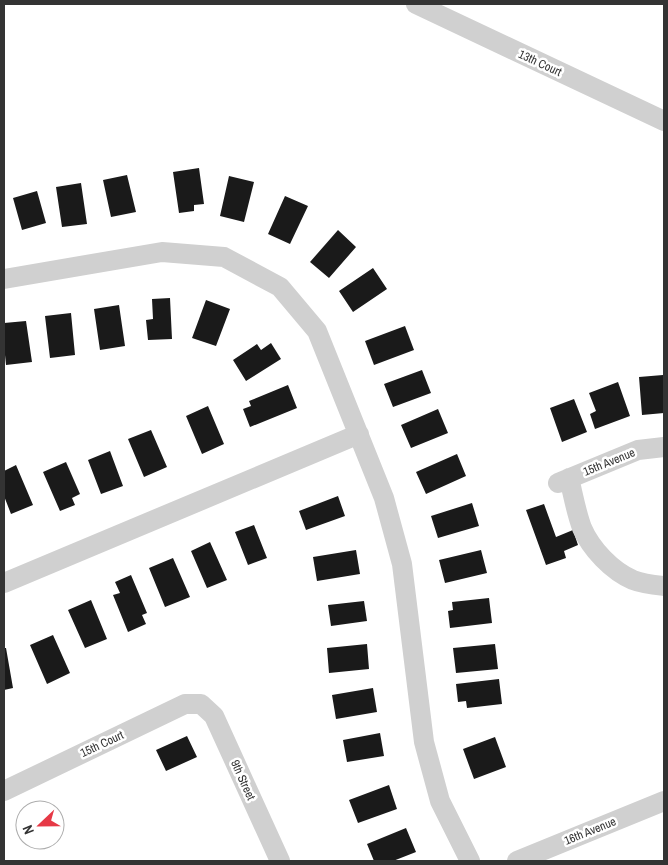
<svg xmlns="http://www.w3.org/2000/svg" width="668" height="865" viewBox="0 0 668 865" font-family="'Archivo Narrow',sans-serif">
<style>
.building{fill:#1a1a1a}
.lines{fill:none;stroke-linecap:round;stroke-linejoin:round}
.minor{stroke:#d0d0d0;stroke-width:20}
.labels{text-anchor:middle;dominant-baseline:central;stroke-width:5;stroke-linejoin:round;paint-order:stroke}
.street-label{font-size:12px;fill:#333;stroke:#fff}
</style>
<rect width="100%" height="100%" fill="#fff"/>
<path class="building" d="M199 168 204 204 194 205V211L179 213 173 172Z
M127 175 136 212 111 217 103 180Z
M229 176 254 182 244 222 220 216Z
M81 183 87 224 62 227 56 187Z
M37 191 46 223 22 230 13 198Z
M285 196 308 206 290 244 268 234Z
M338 230 356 247 329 278 310 262Z
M373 268 387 289 353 312 339 291Z
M170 298 172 339 148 340 146 320 153 319 152 299Z
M206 300 230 309 216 346 192 338Z
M119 305 125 346 100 350 94 309Z
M71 313 75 355 50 358 45 316Z
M26 321 32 362 6 365 4 345V323Z
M405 326 414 350 374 365 365 341Z
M271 343 281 359 246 381 233 360 257 344 261 350Z
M422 370 431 393 393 407 384 384Z
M663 375 664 413 642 415 639 377Z
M618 382 630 416 595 429 590 414 596 411 589 393Z
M288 385 297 408 250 427 243 409 251 406 249 401Z
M574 399 587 432 562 442 550 408Z
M208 406 224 444 202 454 186 416Z
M438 409 448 433 411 448 401 425Z
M151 430 167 467 144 477 128 439Z
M110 451 123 486 101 494 88 460Z
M457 454 466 476 426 494 416 472Z
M66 462 80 494 72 498 75 505 60 511 43 472Z
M16 465 33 505 11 514 4 496V471Z
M338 496 345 516 306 530 299 511Z
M472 503 479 526 438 538 431 516Z
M544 504 556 537 573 530 578 545 564 551 566 558 546 565 526 510Z
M254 525 267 558 248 565 235 532Z
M210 542 227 580 207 588 191 551Z
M356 550 360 574 317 581 313 557Z
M481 550 487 573 445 583 439 560Z
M173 558 190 597 165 607 149 568Z
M131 575 147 613 142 615 146 624 128 632 113 595 120 593 115 582Z
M489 598 492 623 450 628 448 611 453 610 452 602Z
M91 600 107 639 85 648 68 610Z
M364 601 367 621 331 626 328 605Z
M53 635 70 673 47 684 30 645Z
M367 644 369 669 329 673 327 648Z
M495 644 498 669 456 673 453 648Z
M4 648H6L13 688 4 690Z
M499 679 502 704 467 708 466 701 458 702 456 684Z
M373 688 377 712 336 719 332 695Z
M380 733 384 756 347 762 343 740Z
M187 736 197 757 166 771 156 750Z
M495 737 506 767 474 779 463 749Z
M389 785 397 809 358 823 349 800Z
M406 828 416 852 393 861H374L367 844Z"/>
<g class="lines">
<path class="minor" d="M416 4 664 121
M4 279 162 252 224 257 280 287 317 331 384 498 402 564 424 742 440 801 470 861
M569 478C573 494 576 512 582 528 591 549 612 571 633 580 643 584 654 585 664 586
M558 483 638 450 664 447
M4 583 359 434
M4 791 185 704H201L214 716 280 861
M517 861 664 801"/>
</g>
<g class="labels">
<g class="street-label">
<text transform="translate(540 63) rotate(25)">13th Court</text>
<text transform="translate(609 462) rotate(-22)">15th Avenue</text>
<text transform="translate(102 744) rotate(-25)">15th Court</text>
<text transform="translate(243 780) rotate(66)">9th Street</text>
<text transform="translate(590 831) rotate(-22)">16th Avenue</text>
</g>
</g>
<rect width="668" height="865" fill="none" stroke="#333333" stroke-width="10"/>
<g transform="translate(40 825) rotate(248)"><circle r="24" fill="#ffffff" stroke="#adadad"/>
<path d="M0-4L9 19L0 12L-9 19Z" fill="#e63946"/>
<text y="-8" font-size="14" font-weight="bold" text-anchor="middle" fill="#333333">N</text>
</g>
</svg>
